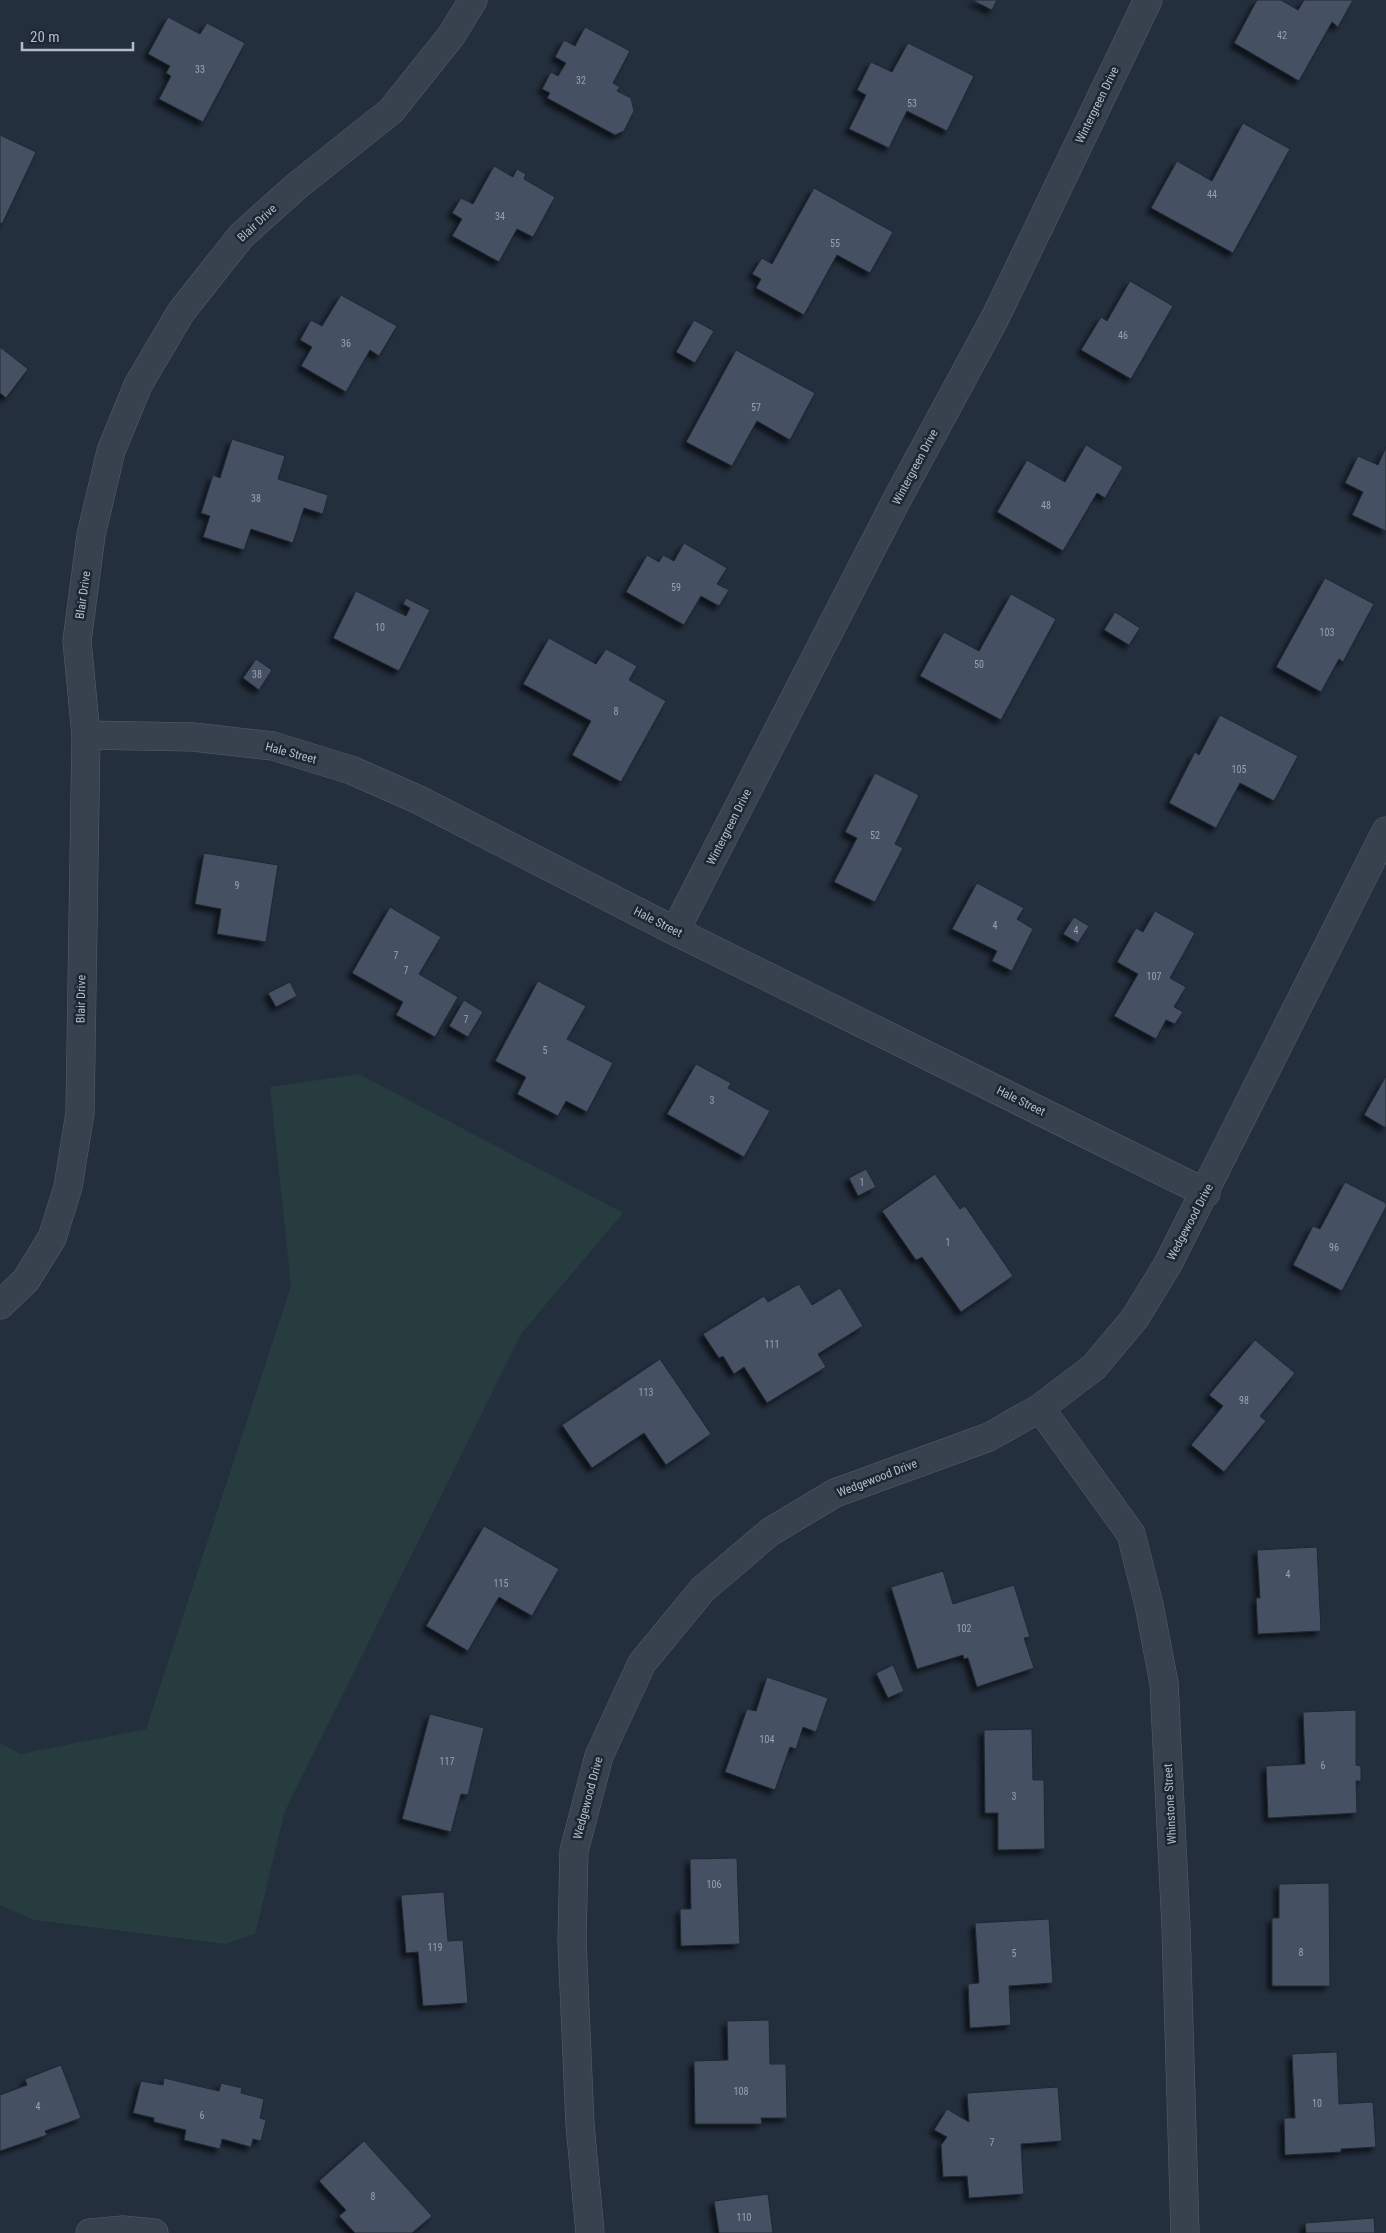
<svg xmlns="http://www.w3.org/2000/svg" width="1386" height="2233" viewBox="0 0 1386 2233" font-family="'Roboto Condensed',sans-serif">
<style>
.green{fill:#263c3f}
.building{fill:#455162;stroke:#1f2835;filter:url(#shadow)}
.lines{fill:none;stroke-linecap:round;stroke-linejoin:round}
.street-casing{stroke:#565f6c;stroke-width:29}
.street{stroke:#38414e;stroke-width:28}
.labels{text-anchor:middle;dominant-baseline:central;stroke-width:5;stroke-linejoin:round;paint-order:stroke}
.number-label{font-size:10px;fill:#98a1af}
.street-label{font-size:12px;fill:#b4bcc9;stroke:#1d2633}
</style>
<defs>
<filter id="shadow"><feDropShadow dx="-4.5" dy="4.5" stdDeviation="2.5" flood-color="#0009"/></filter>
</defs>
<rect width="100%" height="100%" fill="#242f3e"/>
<path class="green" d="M359 1074 623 1213 521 1334 285 1811 255 1934 226 1944 34 1920 0 1905V1743L20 1754 146 1729 291 1286 270 1087Z"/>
<path class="building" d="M972 0H997L992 10Z
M1257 0H1281L1298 10 1304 0H1353L1338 27 1332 22 1299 81 1234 43Z
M168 17 200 34 207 23 245 43 203 122 159 99 171 76 166 73 170 66 148 54Z
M585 27 630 51 613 83 620 87 617 91 631 98 634 111 624 131 615 135 547 98 550 93 542 89 551 72 558 76 566 63 555 57 564 40 575 46Z
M908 43 974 76 947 131 907 111 889 148 849 129 866 95 857 90 871 62 892 72Z
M1243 123 1290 149 1233 253 1151 208 1177 161 1212 181Z
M0 135 36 152 2 224 0 223Z
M494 166 513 177 517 169 526 174 524 179 555 197 533 237 517 229 499 262 452 236 462 219 452 213 461 198 473 204Z
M814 188 893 232 870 273 837 255 804 315 756 288 761 279 752 274 762 258 772 264Z
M1130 281 1173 306 1131 379 1081 350 1101 317 1107 321Z
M341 295 397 326 379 356 370 350 346 392 301 366 312 347 300 340 311 320 322 326Z
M694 320 714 331 695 363 676 352Z
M0 347 28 369 6 398 0 393Z
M736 350 815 393 790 440 757 421 732 466 686 442Z
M232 439 285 456 278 479 328 495 323 514 304 508 293 543 251 529 244 550 203 537 210 516 201 513 213 475 220 478Z
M1086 445 1123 467 1105 498 1097 493 1063 551 997 512 1027 460 1065 482Z
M1386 447V531L1352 515 1363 492 1345 483 1358 456 1378 465Z
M684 543 727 568 717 584 729 590 719 606 701 596 684 625 626 592 647 555 659 562 663 555 674 561Z
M1325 578 1374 604 1343 662 1339 659 1321 692 1276 667Z
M356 591 406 616 410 608 403 604 406 598 430 610 399 671 333 638Z
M1011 594 1056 619 1001 720 920 676 944 632 979 651Z
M1115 612 1140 628 1129 645 1104 630Z
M549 638 596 664 606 649 637 666 629 680 666 701 621 782 572 755 591 721 523 684Z
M256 659 272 670 259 690 243 678Z
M1220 715 1298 756 1274 801 1240 783 1216 828 1169 803 1195 752 1199 755Z
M875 773 919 795 895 844 903 848 875 902 834 882 857 838 845 832Z
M204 853 278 865 266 942 217 934 221 909 195 904Z
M977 883 1024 908 1017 919 1033 929 1012 971 992 961 997 951 952 929Z
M390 907 441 937 419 974 458 997 435 1037 396 1015 403 1002 352 973Z
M1155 911 1195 933 1170 978 1186 987 1174 1007 1183 1012 1175 1024 1166 1020 1156 1039 1114 1016 1138 974 1117 962 1136 928 1143 932Z
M1074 917 1089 926 1078 943 1063 934Z
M538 981 586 1006 567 1039 613 1063 587 1112 566 1101 558 1116 517 1094 526 1077 495 1061Z
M290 982 297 996 276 1007 268 993Z
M464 1000 483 1012 468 1037 449 1026Z
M696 1064 731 1083 728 1088 770 1111 744 1157 667 1114Z
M1386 1076V1128L1364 1115Z
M866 1169 876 1187 858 1196 849 1178Z
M935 1174 960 1209 965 1206 1013 1276 961 1312 922 1257 916 1260 882 1211Z
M1345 1182 1386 1203V1207L1342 1291 1293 1265 1313 1226 1320 1229Z
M799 1284 812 1305 840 1288 863 1326 818 1354 826 1367 767 1403 744 1367 734 1374 723 1356 719 1358 703 1334 764 1296 768 1302Z
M1255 1340 1295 1373 1260 1416 1266 1421 1224 1472 1191 1445 1223 1406 1209 1395Z
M660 1359 711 1434 666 1465 644 1433 592 1468 562 1425Z
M484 1526 559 1569 532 1616 499 1597 468 1651 426 1626Z
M1317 1547 1321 1631 1258 1634 1256 1598H1260L1257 1550Z
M943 1571 953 1604 1014 1585 1030 1637 1024 1638 1034 1668 977 1687 968 1658 964 1659 963 1655 917 1669 891 1587Z
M893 1665 904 1691 888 1698 876 1673Z
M767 1677 828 1698 816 1732 803 1727 796 1749 790 1747 775 1790 725 1772 747 1709 756 1711Z
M1356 1710V1765L1361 1766V1781H1356L1357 1813 1268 1818 1266 1766 1305 1764 1303 1712Z
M430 1714 484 1728 468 1795 461 1794 451 1832 402 1819Z
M1032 1729 1033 1780H1044L1045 1849 998 1850V1813H985L984 1730Z
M737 1858 740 1944 681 1946 680 1909H691L690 1859Z
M1329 1883 1330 1986H1272V1918H1279V1884Z
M444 1892 448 1941 463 1940 468 2003 423 2006 418 1952 406 1953 401 1895Z
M1049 1919 1053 1983 1009 1986 1011 2025 970 2028 968 1984 979 1983 975 1923Z
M769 2020 770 2064H786L787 2118H761L762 2124H695L694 2061 728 2060 727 2021Z
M1337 2052 1339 2104 1373 2102 1376 2147 1341 2149V2152L1285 2155 1284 2118H1295L1292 2054Z
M61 2065 81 2118 45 2131 47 2135 0 2151V2095L27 2085 25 2079Z
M164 2078 219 2091 221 2083 242 2088 241 2093 264 2099 260 2118 266 2120 261 2141 253 2139 251 2147 222 2139 220 2149 184 2140 186 2130 154 2122V2118L133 2113 141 2081 163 2085Z
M1058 2087 1062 2141 1021 2144 1024 2194 969 2198 967 2176 943 2177 941 2145 947 2137 934 2130 947 2109 969 2122 967 2093Z
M364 2141 432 2216 412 2233H355L339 2216 346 2210 319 2181Z
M768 2194 773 2233H719L714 2201Z
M1374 2218 1375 2233H1306L1305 2223Z"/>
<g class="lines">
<g class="street-casing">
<path id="street" d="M86 735 193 737 273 746 351 770 417 799 675 931 1206 1193
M675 931 895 503 996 316 1148 0
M0 1305 26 1280 52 1238 68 1187 80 1113 86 735 77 641 91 535 111 451 138 385 181 312 242 235 298 185 391 111 451 36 473 0
M1040 1408 1131 1534 1149 1605 1164 1683 1176 1927 1185 2233
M90 2233 123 2230 154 2233
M590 2233 580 2124 572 1941 574 1851 599 1756 642 1663 703 1589 770 1532 835 1493 989 1437 1040 1408 1094 1367 1135 1318 1168 1264 1386 831"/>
</g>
<use href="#street" class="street"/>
</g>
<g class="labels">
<g class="number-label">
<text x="1282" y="35">42</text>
<text x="200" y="69">33</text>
<text x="581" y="80">32</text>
<text x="912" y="103">53</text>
<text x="1212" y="194">44</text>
<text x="500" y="216">34</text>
<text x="835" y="243">55</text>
<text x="1123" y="335">46</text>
<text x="346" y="343">36</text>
<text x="756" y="407">57</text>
<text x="256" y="498">38</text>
<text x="1046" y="505">48</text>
<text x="676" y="587">59</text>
<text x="380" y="627">10</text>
<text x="1327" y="632">103</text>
<text x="979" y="664">50</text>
<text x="257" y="674">38</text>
<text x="616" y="711">8</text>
<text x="1239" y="769">105</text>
<text x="875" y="835">52</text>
<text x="237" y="885">9</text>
<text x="995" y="925">4</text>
<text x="1076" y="930">4</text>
<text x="396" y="955">7</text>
<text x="406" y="970">7</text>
<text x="1154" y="976">107</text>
<text x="466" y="1019">7</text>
<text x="545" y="1050">5</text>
<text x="712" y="1100">3</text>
<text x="862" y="1182">1</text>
<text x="948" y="1242">1</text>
<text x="1334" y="1247">96</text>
<text x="772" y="1344">111</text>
<text x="646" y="1392">113</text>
<text x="1244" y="1400">98</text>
<text x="1288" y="1574">4</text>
<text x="501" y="1583">115</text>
<text x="964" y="1628">102</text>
<text x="767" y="1739">104</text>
<text x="447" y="1761">117</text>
<text x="1323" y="1765">6</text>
<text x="1014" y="1796">3</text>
<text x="714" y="1884">106</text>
<text x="435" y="1947">119</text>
<text x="1301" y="1952">8</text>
<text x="1014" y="1953">5</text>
<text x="741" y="2091">108</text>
<text x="1317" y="2103">10</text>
<text x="38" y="2106">4</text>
<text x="202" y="2115">6</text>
<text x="992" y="2142">7</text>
<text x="373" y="2196">8</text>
<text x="744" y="2217">110</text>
</g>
<g class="street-label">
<text transform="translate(1097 105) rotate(-64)">Wintergreen Drive</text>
<text transform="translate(257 223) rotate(-43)">Blair Drive</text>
<text transform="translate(915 467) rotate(-62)">Wintergreen Drive</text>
<text transform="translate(83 595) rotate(-82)">Blair Drive</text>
<text transform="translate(291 753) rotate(15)">Hale Street</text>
<text transform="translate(729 827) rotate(-63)">Wintergreen Drive</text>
<text transform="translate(658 922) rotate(27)">Hale Street</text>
<text transform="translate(81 999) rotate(-89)">Blair Drive</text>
<text transform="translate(1021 1101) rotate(26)">Hale Street</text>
<text transform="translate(1190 1222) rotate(-62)">Wedgewood Drive</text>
<text transform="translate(877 1478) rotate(-21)">Wedgewood Drive</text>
<text transform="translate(588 1798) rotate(-75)">Wedgewood Drive</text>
<text transform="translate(1170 1804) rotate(-93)">Whinstone Street</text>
</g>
</g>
<path d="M22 42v8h111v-8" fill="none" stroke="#b4bcc9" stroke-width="2.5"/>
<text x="30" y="42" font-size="15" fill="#b4bcc9" stroke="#1d2633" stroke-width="4" paint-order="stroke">20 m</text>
</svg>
